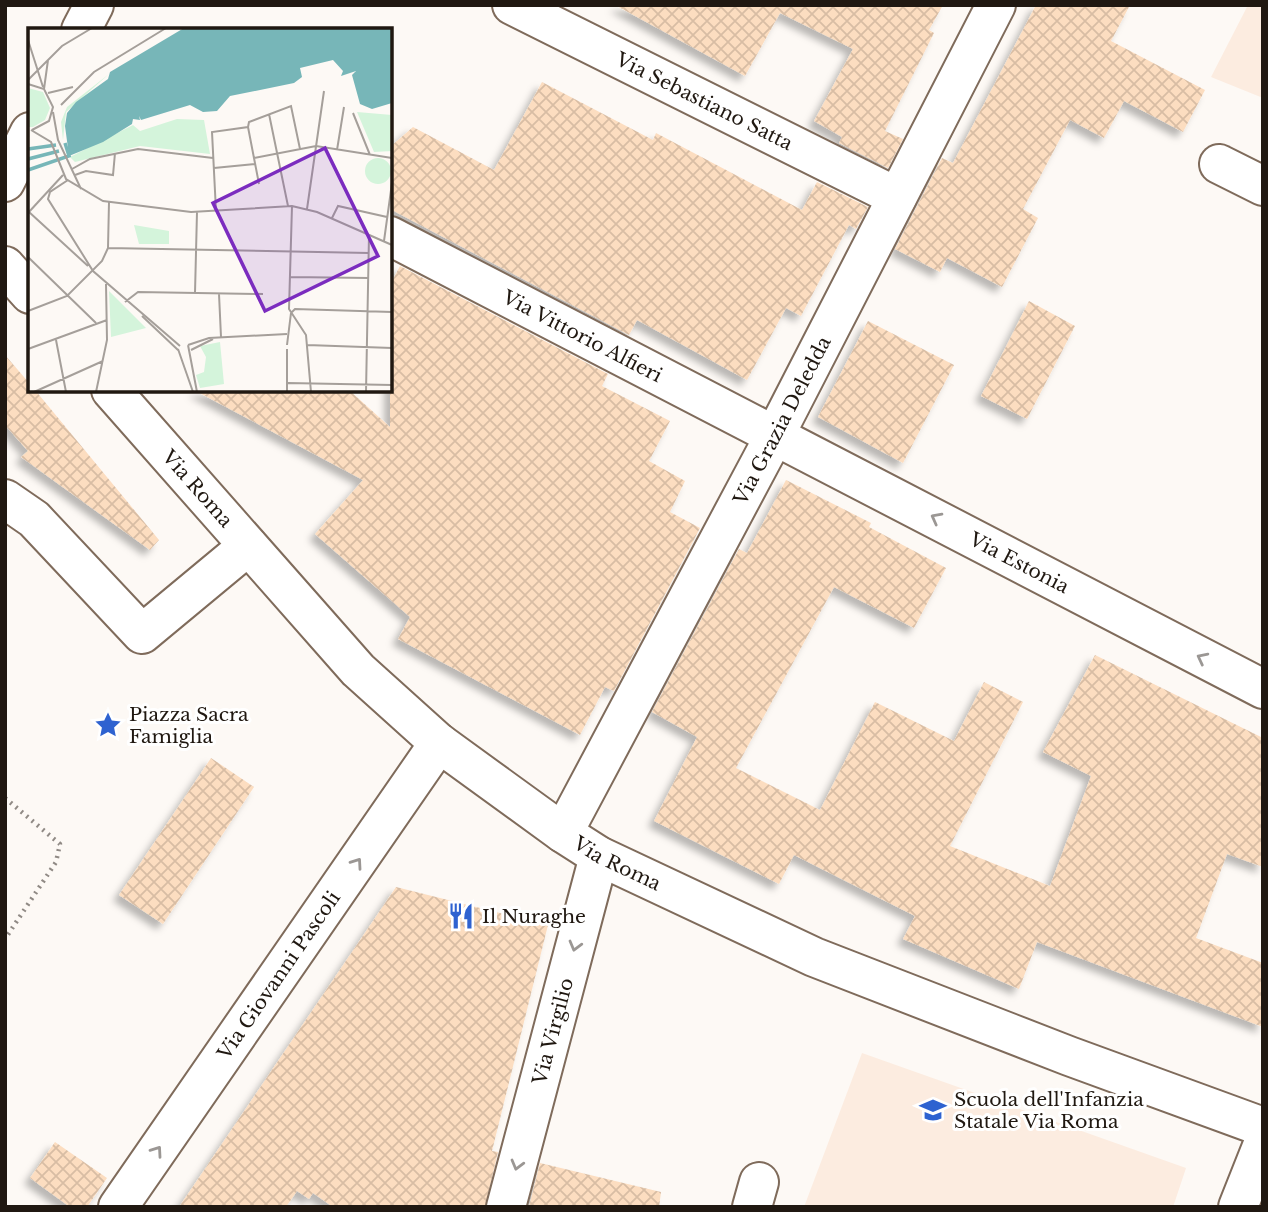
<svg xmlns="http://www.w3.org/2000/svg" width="1268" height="1212" viewBox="0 0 1268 1212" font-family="'Libre Baskerville',serif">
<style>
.education{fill:#fcece0}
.building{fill:url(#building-cross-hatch);filter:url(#shadow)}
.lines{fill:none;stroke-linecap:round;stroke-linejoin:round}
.minor-casing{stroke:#7f6b5b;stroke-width:42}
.secondary-casing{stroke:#7f6b5b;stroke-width:42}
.path{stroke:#908a85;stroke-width:4.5;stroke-dasharray:2 5;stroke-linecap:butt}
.minor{stroke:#fff;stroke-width:38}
.secondary{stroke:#fff;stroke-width:38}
.oneway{stroke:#9b9794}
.labels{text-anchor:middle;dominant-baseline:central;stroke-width:6;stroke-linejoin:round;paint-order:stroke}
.street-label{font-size:19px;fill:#201811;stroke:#fff}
.poi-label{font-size:19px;fill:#201811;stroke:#fff;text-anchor:start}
.inset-river{fill:none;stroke:#77b6b8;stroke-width:3.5}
.inset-road{fill:none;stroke:#a59f9a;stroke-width:2}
.view{fill:#7b2cbf;fill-opacity:0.15;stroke:#7b2cbf;stroke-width:3.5}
.inset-edge{fill:none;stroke:#201811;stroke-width:3.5}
</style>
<defs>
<pattern id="building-cross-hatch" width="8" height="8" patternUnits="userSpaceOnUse" patternTransform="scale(1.75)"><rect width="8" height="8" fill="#fcddc0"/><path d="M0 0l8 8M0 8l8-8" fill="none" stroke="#d8bda4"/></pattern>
<filter id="shadow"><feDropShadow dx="-6" dy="6" stdDeviation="3.5" flood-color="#0004"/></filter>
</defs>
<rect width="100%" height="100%" fill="#fdf9f5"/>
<path class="education" d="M1248 5H1263V98L1211 77Z
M862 1053 1186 1168 1173 1207H804Z"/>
<path class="building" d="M615 5H943L929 30 934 33 885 131 903 139 888 168 839 143 842 137 814 121 853 49 780 13 745 76Z
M1036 5H1130L1111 41 1205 90 1183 132 1124 101 1104 138 1070 120 1023 209 1038 218 1002 287 947 258 940 272 895 249 942 158 953 163Z
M542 82 653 140 656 133 802 210 817 182 868 207 856 229 849 225 801 316 786 308 747 380 637 320 629 335 390 209V147L413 127 494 170Z
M400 266 608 374 602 386 670 421 649 461 685 481 670 512 700 528 614 691 605 687 580 735 398 639 410 617 315 534 363 480 194 390H349L390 427V285Z
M1029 301 1075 326 1027 419 981 396Z
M868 321 954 365 903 463 818 417Z
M5 355 30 384V390H35L159 540 150 550 21 457 28 451 5 425Z
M786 480 871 523 869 527 946 568 914 628 834 587 736 768 820 810 875 702 954 741 984 682 1023 702 950 846 1050 886 1091 776 1043 752 1095 655 1263 738V867L1227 854 1196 938 1263 963V1027L1037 942 1019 989 903 939 915 916 794 855 779 884 654 821 697 737 652 712 739 549 747 553Z
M211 758 254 787 163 924 119 895Z
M396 887 548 925 492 1151 498 1152 485 1207H333L313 1193 309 1199 297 1191 286 1207H179Z
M55 1142 107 1178 87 1207H70L30 1178Z
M540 1163 661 1192 659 1207H529Z"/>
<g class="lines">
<g class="minor-casing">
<g id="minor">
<path id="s1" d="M512 5 897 197"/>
<path d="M81 30 94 5"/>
<path d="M1219 164 1263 186"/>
<path d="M5 182 30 132"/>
<path id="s2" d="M390 236 1263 689"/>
<path d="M5 499 34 519 142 634 248 546"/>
<path id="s3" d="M563 833 776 433 996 5"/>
<path id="s4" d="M118 1207 439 743"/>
<path id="s5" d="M506 1207 599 856"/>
<path d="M752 1207 759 1182"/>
<path d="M1238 1207 1263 1144"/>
</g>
</g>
<g class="secondary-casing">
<g id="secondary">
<path d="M5 266 30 294"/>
<path id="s6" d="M111 390 358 670 439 743 563 833 599 856 814 957 1069 1056 1263 1127"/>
</g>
</g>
<path class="path" d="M5 798 60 844 56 862 5 939"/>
<use href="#minor" class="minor"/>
<use href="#secondary" class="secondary"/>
</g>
<defs><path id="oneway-chevron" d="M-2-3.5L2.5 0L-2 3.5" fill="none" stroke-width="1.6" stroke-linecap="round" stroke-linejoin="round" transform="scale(1.75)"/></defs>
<g class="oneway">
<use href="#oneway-chevron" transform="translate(936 518) rotate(-152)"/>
<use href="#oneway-chevron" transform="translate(1202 658) rotate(-153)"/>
<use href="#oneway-chevron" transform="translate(357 863) rotate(-55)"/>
<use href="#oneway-chevron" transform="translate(575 946) rotate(105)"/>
<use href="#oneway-chevron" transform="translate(157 1151) rotate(-55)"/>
<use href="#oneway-chevron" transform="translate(517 1165) rotate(105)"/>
</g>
<defs>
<g id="sight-bare" transform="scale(2.1)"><path d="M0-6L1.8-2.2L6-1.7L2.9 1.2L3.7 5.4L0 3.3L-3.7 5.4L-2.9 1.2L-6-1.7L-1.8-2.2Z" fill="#2e62d0" stroke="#fff" stroke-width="2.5" paint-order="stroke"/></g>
<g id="restaurant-bare" transform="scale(2.1)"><path d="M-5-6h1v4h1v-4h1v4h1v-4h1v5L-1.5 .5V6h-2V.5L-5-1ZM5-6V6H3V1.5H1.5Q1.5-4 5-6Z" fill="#2e62d0" stroke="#fff" stroke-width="2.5" paint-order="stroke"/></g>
<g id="school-bare" transform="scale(2.1)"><path d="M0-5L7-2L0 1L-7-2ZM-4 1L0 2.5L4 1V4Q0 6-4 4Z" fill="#2e62d0" stroke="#fff" stroke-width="2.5" paint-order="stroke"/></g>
</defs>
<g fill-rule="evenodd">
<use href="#sight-bare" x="108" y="725"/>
<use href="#restaurant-bare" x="461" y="916"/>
<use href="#school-bare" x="933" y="1110"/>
</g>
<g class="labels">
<g class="street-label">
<text stroke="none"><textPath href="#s1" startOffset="215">Via Sebastiano Satta</textPath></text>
<text stroke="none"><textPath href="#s2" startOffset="217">Via Vittorio Alfieri</textPath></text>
<text stroke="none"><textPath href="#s3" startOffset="467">Via Grazia Deledda</textPath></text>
<text stroke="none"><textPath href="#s6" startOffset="131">Via Roma</textPath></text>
<text stroke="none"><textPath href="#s2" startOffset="709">Via Estonia</textPath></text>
<text stroke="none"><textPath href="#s6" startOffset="698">Via Roma</textPath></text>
<text stroke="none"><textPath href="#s4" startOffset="282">Via Giovanni Pascoli</textPath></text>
<text stroke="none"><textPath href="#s5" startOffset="182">Via Virgilio</textPath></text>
</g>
<g class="poi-label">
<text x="129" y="714">Piazza Sacra<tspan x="129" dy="22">Famiglia</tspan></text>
<text x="482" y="916">Il Nuraghe</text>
<text x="954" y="1099">Scuola dell'Infanzia<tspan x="954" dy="22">Statale Via Roma</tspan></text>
</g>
</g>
<g transform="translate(28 28)">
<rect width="364" height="364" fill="#fdf9f5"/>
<path d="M81 46 38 84 35 112 33 94 39 79ZM0 60 15 64 22 80 17 92 5 99H0ZM337 143a13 13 0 1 1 26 0a13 13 0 1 1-26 0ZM106 197 141 203V216H111Z" fill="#d4f4db"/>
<path d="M329 84 364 87V123L346 124ZM149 91 176 92 182 126 112 118 47 134 42 129 105 97 112 103Z" fill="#d4f4db"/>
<path d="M81 263 118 300 83 309ZM192 314 196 356 172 360 168 347 176 344 178 329 172 318Z" fill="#d4f4db"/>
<path d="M156 0H364V75L344 81 332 76 324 47 328 43 313 48 315 43 305 32 272 40 274 49 266 55 202 68 189 83 175 84 162 77 113 92 111 88 112 92 105 91 104 96 75 114 41 128 37 98 39 85 48 74 80 51 82 44Z" fill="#77b6b8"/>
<path class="inset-river" d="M0 121 28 117M0 131 31 123M0 142 41 128 37 115"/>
<path class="inset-road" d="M0 12 15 59M0 52 34 18 64 0M0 56 16 61 25 79 21 93 4 102M16 61 20 32M20 65 45 59M33 77 66 44 138 0M25 84 30 112 53 161M325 85 342 127M241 86 260 178M220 99 231 156M3 102 23 114 38 151 75 173 163 184 264 178 289 184 364 217M309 122 316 79M226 130 288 118 364 130M186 140 227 136M44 141 62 131 110 121 185 130M47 147 58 143 85 147 87 125M40 152 22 164 20 171 65 243 152 318M264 178 261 281 278 307 283 364M279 181 296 63M188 183 184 104 220 99 221 94 263 78 272 121M1 184 60 238M0 185 35 147M304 190 310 178 359 189M356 213 364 155M80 220 341 225M0 229 68 295M262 249 341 250M167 265 169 184M191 266 193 309M97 274 110 264 235 266M0 283 39 268 74 233 80 220 81 174M263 285 267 281 364 284M114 288 150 322M28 312 38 364M160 317 181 310 259 306M160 317 169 364M259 317 263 285M279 317 364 320M0 321 79 292M150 321 165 364M163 322 185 311M260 355 364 357M6 364 75 333M68 364 79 312 78 256M259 364V321M338 364 341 207"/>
<path class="view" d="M297 120 350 228 237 283 185 175Z"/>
<rect width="364" height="364" class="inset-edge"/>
</g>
<rect width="1268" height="1212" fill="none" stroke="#201811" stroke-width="14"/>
</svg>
